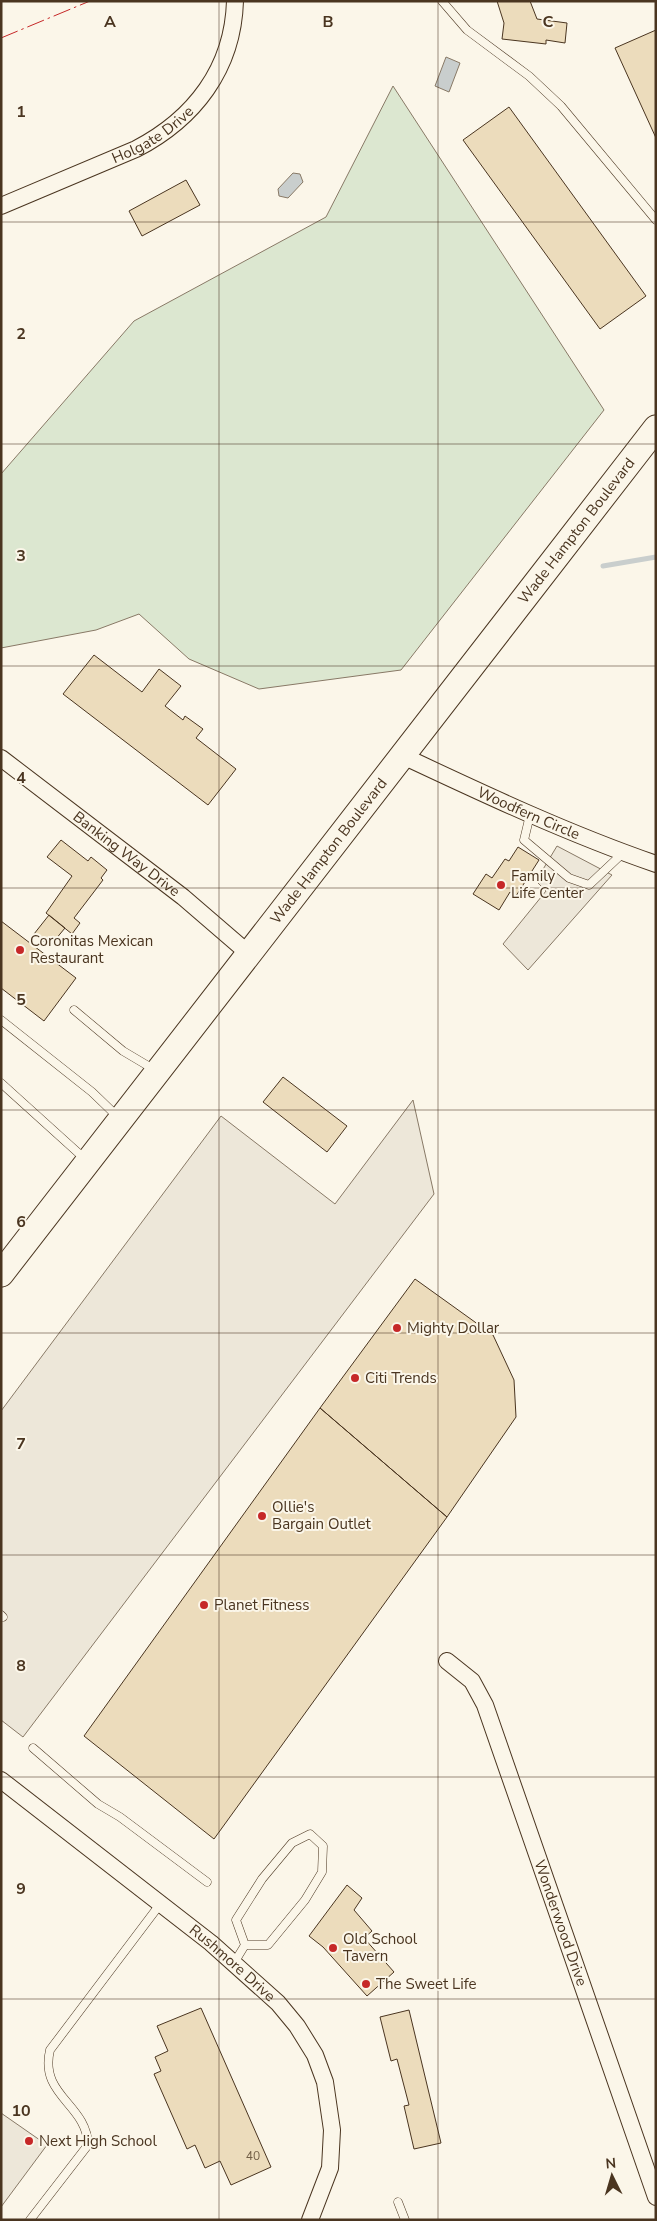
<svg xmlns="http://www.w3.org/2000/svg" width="657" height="2221" viewBox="0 0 657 2221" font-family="'Nunito Sans',sans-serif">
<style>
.green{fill:#dce7d0;stroke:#887966}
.parking{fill:#ede7d9;stroke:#887966}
.water{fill:#c9cecd;stroke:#887966}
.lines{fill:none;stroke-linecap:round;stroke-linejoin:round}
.stream{stroke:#c9cecd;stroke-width:5}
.building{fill:#ecdcbc;stroke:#4a3520}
.service-casing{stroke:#4a3520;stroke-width:9}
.minor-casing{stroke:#4a3520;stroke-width:18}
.primary-casing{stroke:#4a3520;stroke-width:27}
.service{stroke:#fbf6e9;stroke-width:8}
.minor{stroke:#fbf6e9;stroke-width:16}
.primary{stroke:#fbf6e9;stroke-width:25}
.power{stroke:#c62828;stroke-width:1;stroke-dasharray:18 4 2.5 4;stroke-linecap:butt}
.grid{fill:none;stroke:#4a3520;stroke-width:1;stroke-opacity:0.55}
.poi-dot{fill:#c62828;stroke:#fbf6e9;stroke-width:2}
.labels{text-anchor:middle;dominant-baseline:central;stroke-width:4;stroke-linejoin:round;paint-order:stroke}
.number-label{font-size:12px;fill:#725f47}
.street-label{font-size:15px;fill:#4a3520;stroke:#fbf6e9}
.poi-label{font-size:15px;fill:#4a3520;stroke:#fbf6e9;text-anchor:start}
.grid-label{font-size:16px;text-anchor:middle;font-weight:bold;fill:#4a3520;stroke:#fbf6e9;stroke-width:4;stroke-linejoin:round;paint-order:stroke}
</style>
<rect width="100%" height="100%" fill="#fbf6e9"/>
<path class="green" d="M393 86 604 410 401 670 259 689 189 659 139 614 96 630 1 648V474L134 321 326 217Z"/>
<path class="parking" d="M557 846 612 875 528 970 503 944 546 891 536 881Z
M413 1100 434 1194 23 1737 1 1720V1411L221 1116 335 1204Z
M1 2113 47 2145 1 2207Z"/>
<path class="water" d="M446 57 460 63 449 92 435 86Z
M293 173 300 174 303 182 288 198 279 196 278 189Z"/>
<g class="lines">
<path class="stream" d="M603 566 656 557"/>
</g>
<path class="building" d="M497 1H530L537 19 567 23 565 43 546 40V44L502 39 504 23Z
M656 30V138L615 48Z
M509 107 646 296 600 329 463 140Z
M186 180 200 205 142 236 129 211Z
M94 655 142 692 159 669 181 686 165 706 183 720 185 716 203 729 196 738 236 769 208 805 63 694Z
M61 840 88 861 91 857 107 870 101 878 103 880 74 918 80 923 72 934 46 913 72 876 47 857Z
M518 847 539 860 516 896 510 892 499 910 473 894 486 874 492 878 505 859 509 861Z
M49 915 65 928 50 946 34 934Z
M1 921 76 978 44 1021 1 988Z
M283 1077 347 1126 327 1152 263 1102Z
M415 1279 493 1335 514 1380 516 1417 447 1517 320 1408Z
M320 1408 447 1517 214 1839 84 1736Z
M347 1885 362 1898 354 1910 372 1931 364 1938 394 1972 367 1996 323 1947 309 1936Z
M201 2008 271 2167 231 2185 220 2161 205 2168 195 2145 187 2149 154 2074 161 2071 155 2057 168 2051 157 2026Z
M409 2010 441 2143 414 2149 404 2106 409 2105 397 2059 391 2061 380 2017Z"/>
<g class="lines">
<g class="service-casing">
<path id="service" d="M442 1 467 30 529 76 561 106 656 220
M530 815 524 840 569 878 589 885 623 853
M74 1010 123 1051 155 1070
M1 1020 92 1092 119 1118
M1 1083 85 1159
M1 1615 3 1617
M33 1748 98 1804 120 1817 207 1882
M310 1834 323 1846 322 1872 305 1900 268 1945H245L236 1920 262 1879 292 1843Z
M234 1963 245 1945
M398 2202 405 2220
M30 2220 88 2145C87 2104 39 2096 50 2050L161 1903"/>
</g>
<g class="minor-casing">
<g id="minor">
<path id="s1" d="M1 206 136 149C194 119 233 69 235 1"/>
<path id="s2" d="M403 756C486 795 569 834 656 864"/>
<path id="s3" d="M1 758 183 897 248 953"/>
<path id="s4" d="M447 1661 472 1681 485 1705 656 2197"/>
<path id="s5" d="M1 1780 211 1943 278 2003 297 2026 315 2055 325 2082 332 2130 330 2168 310 2220"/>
</g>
</g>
<g class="primary-casing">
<g id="primary">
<path id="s6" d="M1 1274 656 428"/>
</g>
</g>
<use href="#service" class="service"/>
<use href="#minor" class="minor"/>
<use href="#primary" class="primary"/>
<path class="power" d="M1 38 90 1"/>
</g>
<path class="grid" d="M219 1V2220M438 1V2220M1 222H656M1 444H656M1 666H656M1 888H656M1 1110H656M1 1333H656M1 1555H656M1 1777H656M1 1999H656"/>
<g class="poi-dot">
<circle cx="501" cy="885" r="5"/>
<circle cx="20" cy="950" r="5"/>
<circle cx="397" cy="1328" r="5"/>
<circle cx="355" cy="1378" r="5"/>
<circle cx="262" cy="1516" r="5"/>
<circle cx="204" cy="1605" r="5"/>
<circle cx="333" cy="1948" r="5"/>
<circle cx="366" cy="1984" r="5"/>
<circle cx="29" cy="2141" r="5"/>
</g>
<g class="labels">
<g class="number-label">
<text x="253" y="2156">40</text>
</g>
<g class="street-label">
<text stroke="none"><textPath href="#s1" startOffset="168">Holgate Drive</textPath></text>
<text stroke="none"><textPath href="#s6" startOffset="940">Wade Hampton Boulevard</textPath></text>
<text stroke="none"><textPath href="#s2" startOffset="138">Woodfern Circle</textPath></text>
<text stroke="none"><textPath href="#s6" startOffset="535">Wade Hampton Boulevard</textPath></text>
<text stroke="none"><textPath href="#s3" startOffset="158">Banking Way Drive</textPath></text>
<text stroke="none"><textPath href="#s4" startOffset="290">Wonderwood Drive</textPath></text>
<text stroke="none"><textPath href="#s5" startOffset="295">Rushmore Drive</textPath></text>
</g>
<g class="poi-label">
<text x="511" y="876">Family<tspan x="511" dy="17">Life Center</tspan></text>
<text x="30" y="941">Coronitas Mexican<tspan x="30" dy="17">Restaurant</tspan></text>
<text x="407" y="1328">Mighty Dollar</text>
<text x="365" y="1378">Citi Trends</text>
<text x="272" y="1507">Ollie's<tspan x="272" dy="17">Bargain Outlet</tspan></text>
<text x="214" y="1605">Planet Fitness</text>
<text x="343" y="1939">Old School<tspan x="343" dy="17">Tavern</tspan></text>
<text x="376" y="1984">The Sweet Life</text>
<text x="39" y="2141">Next High School</text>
</g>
</g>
<g class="grid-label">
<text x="110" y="27">A</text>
<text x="328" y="27">B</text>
<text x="548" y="27">C</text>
<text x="21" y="117">1</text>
<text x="21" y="339">2</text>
<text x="21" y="561">3</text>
<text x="21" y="783">4</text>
<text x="21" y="1005">5</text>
<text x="21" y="1227">6</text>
<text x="21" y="1449">7</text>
<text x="21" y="1671">8</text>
<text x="21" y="1894">9</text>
<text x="21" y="2116">10</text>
</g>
<rect width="657" height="2221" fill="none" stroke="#4a3520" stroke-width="5"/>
<g transform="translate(612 2176) rotate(355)" stroke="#fbf6e9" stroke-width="4" paint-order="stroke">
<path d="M0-4L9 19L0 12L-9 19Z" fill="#4a3520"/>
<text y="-8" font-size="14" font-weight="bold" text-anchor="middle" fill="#4a3520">N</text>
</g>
</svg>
